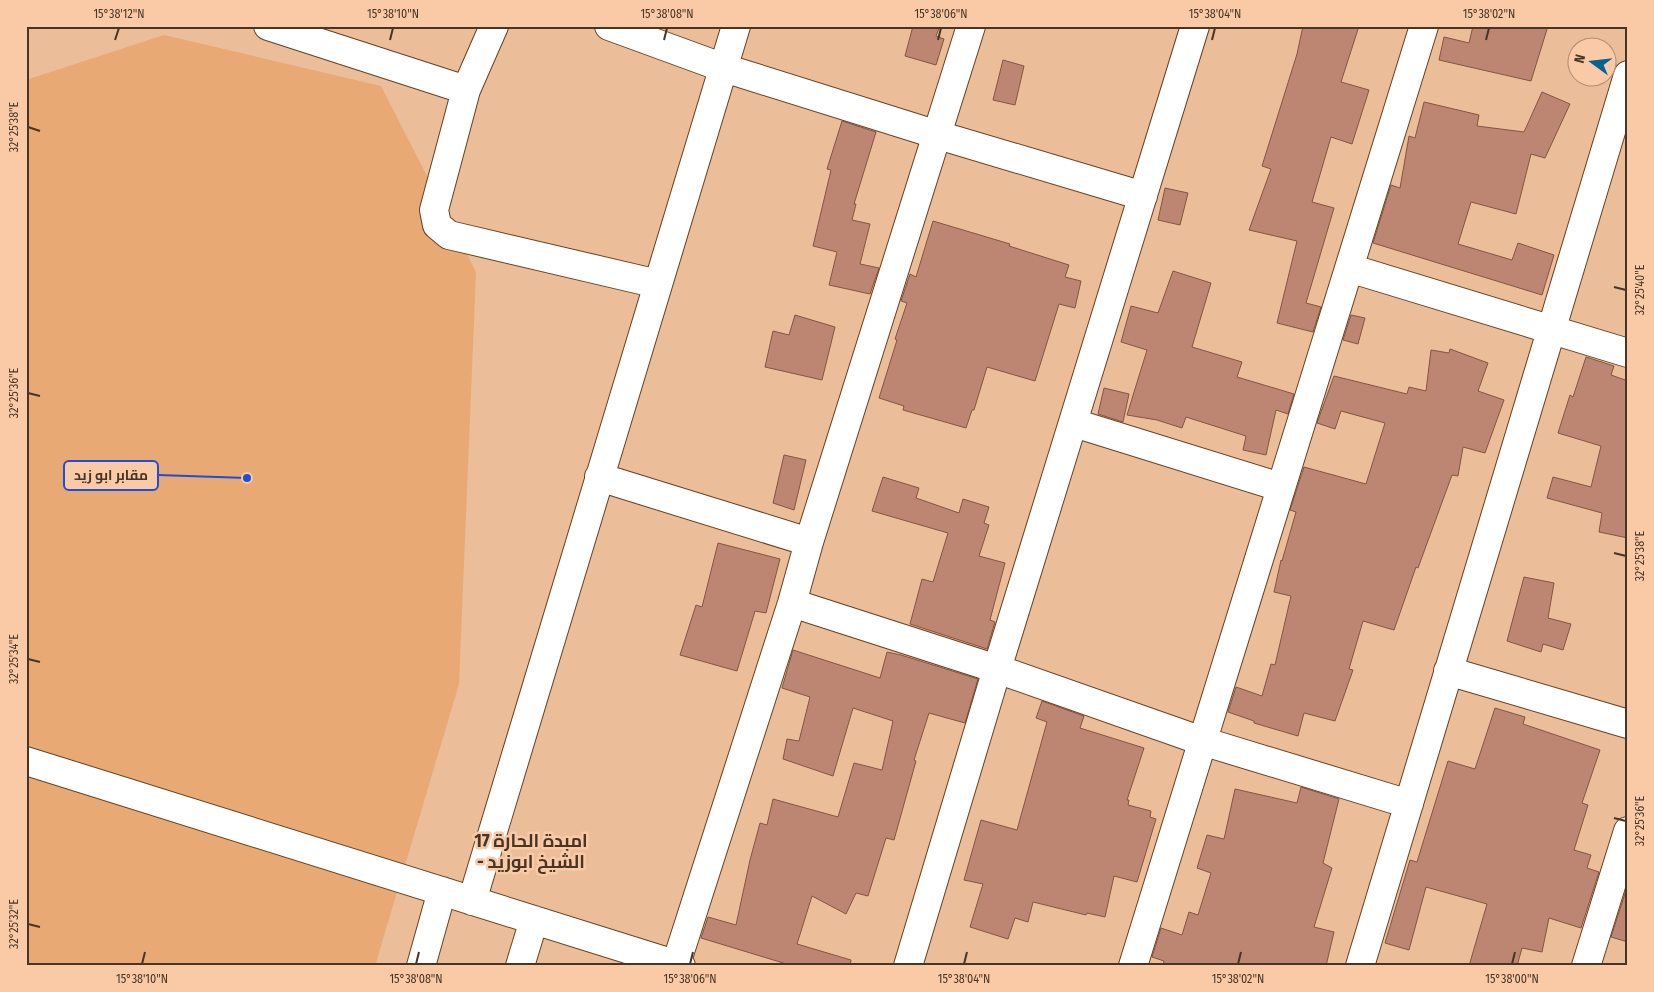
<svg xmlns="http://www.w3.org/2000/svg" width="1654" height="992" viewBox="0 0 1654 992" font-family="'Fira Sans Condensed',Cairo,sans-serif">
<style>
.green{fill:#e9a974}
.building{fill:#bc8673;stroke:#855442}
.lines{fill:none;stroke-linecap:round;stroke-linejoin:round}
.minor-casing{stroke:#67401e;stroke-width:30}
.minor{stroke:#fff;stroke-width:28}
.ticks{fill:none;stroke:#473526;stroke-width:2}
.labels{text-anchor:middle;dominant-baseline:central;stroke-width:5;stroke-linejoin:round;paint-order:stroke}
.district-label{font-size:18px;font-weight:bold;fill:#473526;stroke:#f9caa5}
.leader{fill:none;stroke:#1d4ed8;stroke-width:2}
.callout-dot{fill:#1d4ed8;stroke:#f9caa5;stroke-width:2}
.callout{fill:#f9caa5;stroke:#1d4ed8;stroke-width:2}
.callout-label{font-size:14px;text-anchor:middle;font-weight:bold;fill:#473526}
.neatline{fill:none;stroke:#473526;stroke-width:2}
.ticks-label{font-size:12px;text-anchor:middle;fill:#473526}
</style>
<rect width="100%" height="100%" fill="#ebbd99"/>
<path class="green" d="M164 35 381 86 476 272 459 684 375 966H26V80Z"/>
<path class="building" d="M913 26H940L936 36 944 39 936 65 905 56Z
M1303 26H1359L1341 82 1369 90 1352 144 1331 137 1312 202 1334 208 1306 303 1321 307 1313 332 1277 323 1297 241 1249 230 1271 169 1262 166 1297 54Z
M1473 26H1548L1531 81 1439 60 1444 37 1469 43Z
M1003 60 1024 66 1015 105 993 100Z
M1542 92 1570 104 1545 158 1531 154 1516 214 1471 202 1458 244 1512 260 1518 243 1554 255 1542 295 1373 243 1391 185 1400 188 1409 136 1415 138 1424 102 1479 115 1477 126 1524 132Z
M842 121 876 132 854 204H856L852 220 870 224 860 264 879 268 870 294 829 285 837 252 813 246 831 170 827 169Z
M1165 188 1188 193 1180 225 1158 220Z
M933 221 1010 244 1009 246 1069 265 1065 277 1081 281 1075 308 1059 304 1035 381 987 367 974 410H972L966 428 903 410 904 406 879 398 897 340 895 339 907 303 901 301 910 274 916 277Z
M1173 271 1211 283 1192 347 1242 362 1237 377 1294 394 1288 414 1276 410 1266 455 1243 450 1246 436 1186 417 1182 428 1157 420 1127 415 1147 350 1121 342 1131 306 1158 313Z
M795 315 835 327 822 380 765 367 773 331 789 335Z
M1351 315 1365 318 1358 344 1343 340Z
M1450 349 1488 363 1478 391 1504 400 1485 453 1463 447 1458 476 1452 475 1418 568 1416 567 1394 630 1363 621 1349 669 1353 670 1335 721 1304 713 1298 736 1254 723V721L1228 712 1236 687 1262 696 1271 664 1275 665 1291 596 1274 592 1281 560 1282 561 1296 512 1290 510 1304 467 1366 484 1385 423 1341 411 1335 429 1317 423 1334 376 1407 394 1409 387 1426 391 1431 350 1449 353Z
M1586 357 1614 366 1611 375 1628 381V538L1599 532 1602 513 1547 498 1553 477 1591 487 1601 446 1558 433 1570 395 1573 397Z
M1104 388 1129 394 1123 422 1098 414Z
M784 455 806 460 794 510 773 503Z
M883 477 919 488 916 498 959 513 963 499 989 507 984 523 989 525 979 556 1005 563 990 620 995 622 987 649 910 624 922 579 933 582 948 533 872 511Z
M718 543 780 559 766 613 755 611 737 671 680 655 696 605 702 607Z
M1524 577 1554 583 1548 618 1571 624 1563 650 1543 644 1541 652 1507 641Z
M793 650 880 678 887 652 901 655 978 679 965 723 929 713 914 760 916 761 894 840 886 838 868 896 856 893 846 914 812 896 797 944 851 960 850 966H793L701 938 708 917 736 925 750 860 760 823 767 825 773 799 838 817 854 763 882 770 893 721 853 708 833 776 783 759 787 739 799 741 810 697 782 688Z
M1042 701 1084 716 1080 728 1144 748 1127 800H1129L1128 805 1151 811 1150 817 1156 819 1137 882 1114 876 1105 917 1087 913 1086 915 1033 902 1028 922 1015 918 1008 939 970 927 983 884 964 880 981 820 1017 830 1047 722 1036 718Z
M1495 708 1525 717 1523 724 1600 750 1582 803 1588 805 1574 850 1591 855 1587 868 1599 872 1581 928 1549 918 1542 952 1522 948 1517 966H1469L1487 904 1426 887 1409 950 1385 943 1410 860 1417 862 1448 761 1475 769Z
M1301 787 1339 799 1323 863 1332 868 1314 927 1334 932 1326 966H1163L1164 961 1152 957 1161 928 1182 935 1189 912 1198 915 1211 873 1197 868 1207 835 1224 839 1235 789 1297 803Z
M1628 884V942L1611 937Z"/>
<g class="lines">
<g class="minor-casing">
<path id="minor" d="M268 26 466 90
M494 26 466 90 434 210 437 225 449 235 658 284
M609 26 724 68 938 135 1143 196
M1349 268 1628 353
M1074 423 1280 487
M599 477 809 542
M792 603 997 669 1202 741 1409 804
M1448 671 1628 724
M26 761 681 966
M472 901 736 26
M676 964 792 603 809 542 971 26
M421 966 442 891
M520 966 534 920
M908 966 997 669 1195 26
M1133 966 1424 26
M1360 966 1628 75
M1586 966 1628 831"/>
</g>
<use href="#minor" class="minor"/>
</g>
<path class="ticks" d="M115 40 119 28M390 40 393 28M664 40 667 28M938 40 941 28M1212 40 1215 28M1486 40 1489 28M28 127 40 131M1614 287 1626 290M28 393 40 396M1614 553 1626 556M28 659 40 662M1614 818 1626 821M28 924 40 927M142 964 145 952M416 964 419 952M690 964 693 952M964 964 967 952M1238 964 1241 952M1512 964 1515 952"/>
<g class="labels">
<g class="district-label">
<text x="531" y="841">امبدة الحارة 17<tspan x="531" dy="21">- الشيخ ابوزيد</tspan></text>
</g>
</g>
<path class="leader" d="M247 478L158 475"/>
<circle class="callout-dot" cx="247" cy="478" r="5"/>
<rect class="callout" x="64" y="461" width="94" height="29" rx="5"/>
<g class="callout-label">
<text x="111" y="480">مقابر ابو زيد</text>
</g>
<rect width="1654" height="992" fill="none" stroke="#f9caa5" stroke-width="55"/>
<g transform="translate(1592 62) rotate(285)"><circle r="24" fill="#f9caa5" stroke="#b28e72"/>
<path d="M0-4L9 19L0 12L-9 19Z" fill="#036393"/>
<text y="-8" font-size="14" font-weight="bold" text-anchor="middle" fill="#473526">N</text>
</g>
<rect x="28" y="28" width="1598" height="936" class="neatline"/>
<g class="ticks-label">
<text x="119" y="18">15°38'12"N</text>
<text x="393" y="18">15°38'10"N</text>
<text x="667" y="18">15°38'08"N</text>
<text x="941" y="18">15°38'06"N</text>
<text x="1215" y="18">15°38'04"N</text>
<text x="1489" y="18">15°38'02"N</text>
<text transform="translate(14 127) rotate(-90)" y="4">32°25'38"E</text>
<text transform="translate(1640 290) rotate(-90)" y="4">32°25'40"E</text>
<text transform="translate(14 393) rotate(-90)" y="4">32°25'36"E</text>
<text transform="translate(1640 556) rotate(-90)" y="4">32°25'38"E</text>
<text transform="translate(14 659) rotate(-90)" y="4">32°25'34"E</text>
<text transform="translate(1640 821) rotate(-90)" y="4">32°25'36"E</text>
<text transform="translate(14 924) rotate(-90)" y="4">32°25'32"E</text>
<text x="142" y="983">15°38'10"N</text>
<text x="416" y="983">15°38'08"N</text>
<text x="690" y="983">15°38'06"N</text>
<text x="964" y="983">15°38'04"N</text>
<text x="1238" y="983">15°38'02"N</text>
<text x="1512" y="983">15°38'00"N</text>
</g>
</svg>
